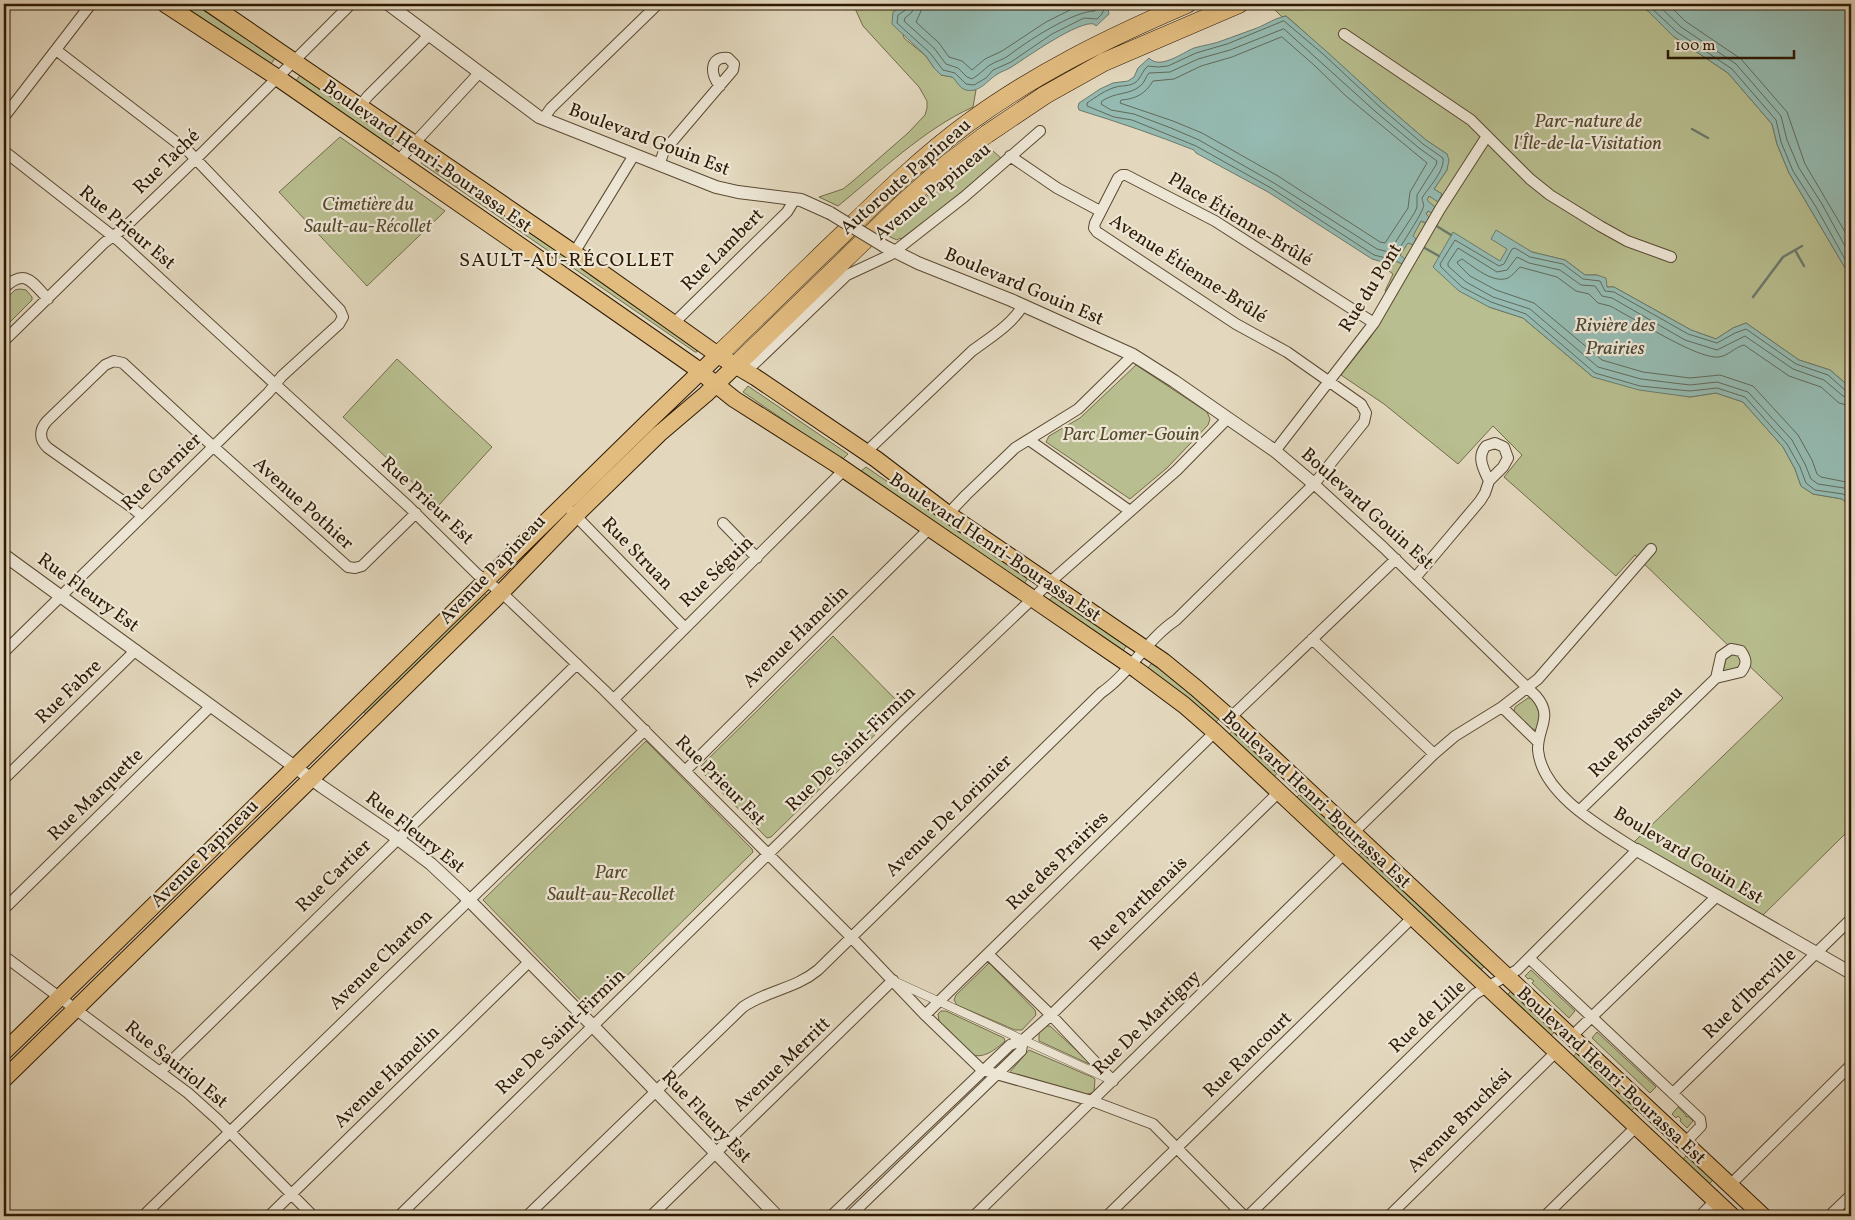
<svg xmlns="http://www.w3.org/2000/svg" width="1855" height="1220" viewBox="0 0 1855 1220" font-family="Vollkorn,serif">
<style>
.green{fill:#b8be8f;stroke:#726c49}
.water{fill:#95bab1;stroke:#6b7a6b}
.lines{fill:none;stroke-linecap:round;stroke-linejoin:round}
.shore{stroke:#616a5a;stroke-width:1}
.stream{stroke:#6b7a6b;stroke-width:2.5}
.pedestrian-casing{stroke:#5a4932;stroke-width:9}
.minor-casing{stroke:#5a4932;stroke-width:12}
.tertiary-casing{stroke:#5a4932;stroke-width:14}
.primary-casing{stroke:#2d1903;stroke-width:18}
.motorway-casing{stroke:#2d1903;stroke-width:19}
.pedestrian{stroke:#ede6d5;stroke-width:8}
.minor{stroke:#ede6d5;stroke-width:10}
.tertiary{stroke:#ede6d5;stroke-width:12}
.primary{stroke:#e2bc7f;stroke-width:16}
.motorway{stroke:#e2bc7f;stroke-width:18}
.tertiary-bridge-casing{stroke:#5a4932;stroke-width:14;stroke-linecap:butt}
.tertiary-bridge{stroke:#ede6d5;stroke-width:12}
.labels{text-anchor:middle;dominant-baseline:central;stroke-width:4.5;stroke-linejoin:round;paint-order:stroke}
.park-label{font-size:19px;font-style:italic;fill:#574b2d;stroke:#ede6d5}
.street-label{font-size:19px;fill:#2d1903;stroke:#ede6d5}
.neighbourhood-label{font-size:20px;letter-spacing:1px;fill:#2d1903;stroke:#ede6d5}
.water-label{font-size:20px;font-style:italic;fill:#4c4937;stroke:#ede6d5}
</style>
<rect width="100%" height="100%" fill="#e3d8be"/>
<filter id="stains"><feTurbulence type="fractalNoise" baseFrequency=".004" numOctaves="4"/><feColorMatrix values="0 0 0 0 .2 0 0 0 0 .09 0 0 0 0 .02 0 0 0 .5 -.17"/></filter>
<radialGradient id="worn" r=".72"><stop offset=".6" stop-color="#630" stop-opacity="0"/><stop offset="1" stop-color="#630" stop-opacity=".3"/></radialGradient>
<path class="green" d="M181 4H194L275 58 271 64Z
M853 4H903V6L897 9 904 38 926 56 934 68 941 75 952 77C962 86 960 89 976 90L973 107C924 129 880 172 838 206L819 197 843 189 853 181 908 133 925 115 927 108V101L919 87 863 26Z
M1269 4H1638L1648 11 1673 36 1728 73 1772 124 1777 144 1789 173 1851 278V388L1830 370 1799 360 1746 323 1733 328 1716 339 1691 330 1614 287H1607L1597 275H1585L1565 260 1532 252 1515 243C1496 258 1494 285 1489 307L1523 318 1593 377 1690 397 1716 393 1743 402 1783 447 1795 469 1801 486 1813 494 1842 499 1851 506V836L1847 832 1760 918 1634 842 1783 698 1742 659 1739 668 1723 672 1726 659 1735 652 1635 555 1616 576 1504 477 1522 455 1493 426 1458 464 1384 404 1341 375 1370 338 1395 297 1385 291 1393 274 1389 271 1396 261 1402 264 1400 255 1408 242 1413 245 1416 239 1412 236 1421 221 1425 223C1425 214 1426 211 1435 207L1426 200 1429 196 1438 201 1442 194 1434 189 1447 170V154L1426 140 1383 103 1292 21 1286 16 1282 17Z
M300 75 395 141 390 147 296 81Z
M340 137 445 211 367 286 279 192Z
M993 151 1001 158 955 198 901 239 900 238 897 240 884 234C904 216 970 155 993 151Z
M422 161 573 262 696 349 697 352H695L421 163Z
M20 289 26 290 32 297V300L4 328V301L15 290Z
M397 359 492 447 438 506 343 417Z
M1136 365 1207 412 1210 419 1208 425 1167 468 1130 499 1046 442 1049 436 1080 418Z
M748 386 848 454 842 460 743 392Z
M866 467 1028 578 1024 584 860 472Z
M483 592 488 597 367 715 361 710Z
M1054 595 1127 645 1122 652 1049 601Z
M833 636 903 707 771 837 767 838 701 771V766Z
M1152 663 1220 718 1215 723 1147 669Z
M1528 698H1532L1541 714 1538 730 1532 729 1514 712 1515 707Z
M1233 730 1278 772 1273 778 1228 736Z
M646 741 752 849 753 852 591 1011 483 900Z
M1301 793 1341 830 1335 836 1295 799Z
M1363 851 1485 965 1480 971 1357 857Z
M989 963 1035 1010 1036 1015 1022 1030H1015L957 1005 954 1000 956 995Z
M1531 970 1575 1011 1569 1018 1532 983 1534 981 1530 978 1528 979 1525 976Z
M1512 990 1555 1031 1550 1037 1506 996Z
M941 1011H946L1004 1038 1005 1041C996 1049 983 1060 971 1054L939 1021 938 1014Z
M1044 1026H1050L1088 1061 1089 1064 1039 1041V1033Z
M1597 1032 1656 1087 1650 1093 1592 1038Z
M1029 1050 1092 1077 1095 1079 1094 1092 1082 1096 1009 1073Z
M1577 1052 1636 1106 1630 1112 1572 1058Z
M1678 1107 1686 1115V1117L1688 1116 1693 1121 1687 1128 1680 1121 1681 1119 1678 1116 1676 1118 1672 1114Z
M1687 1155 1714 1179 1708 1185 1682 1160Z"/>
<path class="water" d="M903 4H1116L1108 8 1109 14 1096 26 1094 24C1079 20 1027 57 1013 66 1008 70 1001 71 996 75 986 82 979 93 966 90 959 88 957 81 952 77L941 75 934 68 926 56 892 24 893 12 903 6Z
M1638 4H1851V278L1789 173 1777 144 1772 124 1728 73 1673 36 1648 11Z
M1286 16 1326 51 1383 103 1426 140 1447 154 1449 160 1447 170 1434 189 1442 194 1438 202 1429 196 1427 200 1435 207 1432 213 1428 211 1426 214 1429 217 1426 223 1421 221 1413 236 1416 239 1413 245 1408 243 1400 255 1405 259 1402 264 1396 261 1394 263H1386L1372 259 1268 192 1196 153 1194 150C1156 135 1118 122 1079 110L1078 107 1079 103 1100 89 1113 83 1128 81 1134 77 1138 68 1149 58C1160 70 1182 53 1194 48 1204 45 1215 44 1224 40 1235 36 1246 32 1257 28 1267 24 1275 18 1286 16Z
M1496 230 1532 252 1565 260 1585 275H1597L1606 278 1607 287H1614L1691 330 1716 339 1733 328 1746 323 1799 360 1830 370 1851 388V506L1842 499 1813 494 1801 486 1795 469 1783 447 1743 402 1716 393 1690 397 1639 390 1593 377 1523 318 1489 307 1459 291 1433 267 1453 232 1500 261 1507 249 1491 239Z"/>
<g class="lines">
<path class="shore" d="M908 4 907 9 898 15 897 23 930 53 943 70 955 73 966 84 974 85 986 78 993 70 1011 62 1052 34 1084 18 1097 19 1102 14 1106 4
M914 4 912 12 905 18 904 21 934 48 946 64 958 68 967 77 972 79C979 75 984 69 990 65 996 61 1003 60 1008 56 1026 42 1073 11 1095 11L1098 4
M922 4 921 11 916 22 939 43 949 57 962 61 972 70 985 59 1002 51 1046 22 1078 6 1089 4
M1647 4 1677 32 1732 69 1776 120 1781 142 1793 171 1816 207 1851 270
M1657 4 1681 27 1736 64 1781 116 1787 140 1799 168 1822 204 1851 257
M1668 4 1685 21 1741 59 1787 112 1805 164 1851 242
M1284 21 1323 54 1380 107 1423 144 1443 158C1445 171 1428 188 1422 198 1422 202 1425 204 1423 208 1421 215 1397 253 1392 258H1386L1374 255 1271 188 1196 146 1132 120 1114 117 1087 106V103C1096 97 1105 90 1116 87 1123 85 1129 87 1136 82 1141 78 1142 71 1148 66L1158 67 1168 66 1196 53 1227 44Z
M1284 29 1376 112 1419 148 1437 161 1436 165 1417 195V207L1415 212 1389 252 1377 249 1274 183 1199 140 1171 128 1134 114 1111 110 1101 104 1102 101C1115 92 1130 95 1140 86 1145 83 1145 77 1149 73L1170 72 1198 59 1230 50Z
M1282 37 1314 65 1346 96 1427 163 1410 192 1408 208 1385 243 1380 242 1278 176 1202 133 1173 121 1120 103 1121 100C1136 99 1145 94 1153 81L1174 79 1201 66 1232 57Z
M1851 392 1846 391 1828 375 1796 364 1746 329 1735 333 1717 343 1688 334 1614 292 1605 291 1600 281 1583 279 1563 264 1530 257 1515 248 1512 249 1504 264 1499 266 1455 240 1440 264 1441 267 1462 287 1491 302 1526 314 1595 373 1640 386 1690 391 1717 388 1745 397 1787 444 1800 467 1806 483 1815 490 1843 494 1851 499
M1851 398 1843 396 1824 380 1793 369 1745 336 1717 350 1685 340 1612 298 1602 296 1595 286 1581 285 1560 270 1529 263 1517 257 1507 270 1497 272 1458 248 1448 263V266L1466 282 1493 297 1530 309 1598 367 1641 379 1690 385 1717 382 1748 392 1792 440 1805 464 1811 479 1818 484 1844 488 1851 492
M1851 406 1839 403 1821 387 1789 376 1744 345C1735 347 1728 356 1719 357 1698 360 1632 317 1610 306L1598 303 1589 294 1576 291 1557 277 1520 267C1516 271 1513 275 1508 278 1493 284 1474 267 1462 259L1457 262 1458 264 1470 276 1496 290 1534 303 1602 360 1643 372 1690 378 1720 375 1753 386 1798 435 1812 460 1817 474 1821 477 1851 483"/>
<path class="stream" d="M1692 129 1708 138
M1435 225 1451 235
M1423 247 1439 256
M1795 250 1804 266
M1753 297 1783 257 1802 246"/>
<g class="pedestrian-casing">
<path id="pedestrian" d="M894 981 1109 1079"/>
</g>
<g class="minor-casing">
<path id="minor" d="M1344 34 1471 120 1530 179 1550 195 1600 226 1627 241 1671 257
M359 107 368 96 429 35
M4 117 91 4
M543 119 551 108 658 4
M4 151 119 241 408 506 477 574 501 592 604 690 851 937 925 1015 982 1070 1092 1101 1153 1124 1244 1216
M1010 156 1057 188 1100 211
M398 161 479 73
M659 165 664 151 733 70 734 64 728 58C709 56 710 75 720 86
M574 253 634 155
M4 288C25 268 31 281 48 299
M674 323 787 212 795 199
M4 341 104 243 124 228 203 152 351 4
M738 366 753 365 847 275 890 255 964 197 1040 131
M1029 440 1130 511
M1495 443 1504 447 1508 458 1503 467 1489 481C1484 470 1476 457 1486 446Z
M1275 451 1374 323 1440 209 1487 136
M865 453 972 351C988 339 1013 324 1023 305
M572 512 685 628
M948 514 966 495 1015 448 1078 409 1133 355
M142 516 130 506 48 448C39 440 39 430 47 421L105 365 114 361 123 363 206 440 348 567 355 568 362 566 416 513
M723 523 757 558
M1415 578 1480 501 1485 493 1489 481
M1312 639 1434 754
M4 652 268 393 282 376 339 324 343 317 340 310 189 152 56 50
M614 699 845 469
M1502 707 1538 742
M1230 718 1396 559
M685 771 930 528
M4 779 136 650
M1579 811 1716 678 1741 672C1747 664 1747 660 1741 651L1731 649 1721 656 1716 678
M1353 833 1434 754 1455 736 1502 707 1538 679 1651 549
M4 909 211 706
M988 954 1051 1015 1113 1081
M4 956 188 1093 218 1120 313 1216
M1529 958 1700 1119 1701 1126 1684 1144
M925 1015 1215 732
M1571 1037 1717 896
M160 1072 577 664
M1673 1093 1851 919
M1729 1186 1851 1065
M143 1216 645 730
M269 1216 529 962
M399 1216 905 720 1049 583 1177 470 1227 419
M527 1216 743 1007C768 990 795 989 818 970L1101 693C1130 673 1146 640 1176 620L1314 484 1364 422 1366 413 1361 404 1287 352 1236 324 1097 232 1094 228 1095 223 1118 178 1122 175H1126L1215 221 1374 323
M651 1216 893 980
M831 1216 1010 1045 1023 1040 1051 1015 1279 792
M850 1216 1021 1051 1023 1040
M974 1216 1344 854
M1107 1216 1412 918
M1248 1216 1475 994 1517 970 1637 850C1603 828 1542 795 1538 750 1537 728 1554 717 1536 696L1383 547 1314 484
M1389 1216 1556 1052
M1545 1216 1636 1127
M1700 1216 1715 1201
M1829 1216 1851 1195"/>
</g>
<g class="tertiary-casing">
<path id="tertiary" d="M388 4 539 117 716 187 738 192 801 200 830 213
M884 246 918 263 1011 300 1133 355 1174 381 1275 451 1314 484
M4 555 321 786 390 833 431 864 462 893 588 1021 777 1216
M1637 850 1851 973"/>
</g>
<g class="primary-casing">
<path id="primary" d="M165 4 278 78 574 283 693 366 734 399 836 464 1137 670 1184 705 1215 732 1732 1216
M210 4 574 253 718 355 755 377 876 459 948 514 1163 661 1196 688 1237 724 1763 1216
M4 1052 649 421 718 355
M4 1079 494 600 582 509 659 434 706 394 735 366"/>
</g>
<g class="motorway-casing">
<path id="motorway" d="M718 355C760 315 801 274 843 234 883 195 923 156 968 123 1036 73 1110 37 1187 4
M735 366 904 202 948 163 987 134 1045 95 1104 62 1239 4"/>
</g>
<use href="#pedestrian" class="pedestrian"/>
<use href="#minor" class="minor"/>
<use href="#tertiary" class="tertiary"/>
<use href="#primary" class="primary"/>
<use href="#motorway" class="motorway"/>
<g class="tertiary-bridge-casing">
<path id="tertiary-bridge" d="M830 213 884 246"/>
</g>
<use href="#tertiary-bridge" class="tertiary-bridge"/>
</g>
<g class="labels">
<g class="park-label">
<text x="1588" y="122">Parc-nature de<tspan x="1588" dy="22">l'Île-de-la-Visitation</tspan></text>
<text x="368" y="205">Cimetière du<tspan x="368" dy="22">Sault-au-Récollet</tspan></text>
<text x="1131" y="435">Parc Lomer-Gouin</text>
<text x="611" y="873">Parc<tspan x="611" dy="22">Sault-au-Recollet</tspan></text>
</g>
<g class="street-label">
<text transform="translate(649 140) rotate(21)">Boulevard Gouin Est</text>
<text transform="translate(427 157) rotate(35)">Boulevard Henri-Bourassa Est</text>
<text transform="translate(167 162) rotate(-44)">Rue Taché</text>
<text transform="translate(906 177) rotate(-41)">Autoroute Papineau</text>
<text transform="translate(933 192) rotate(-39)">Avenue Papineau</text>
<text transform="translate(1240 220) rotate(31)">Place Étienne-Brûlé</text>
<text transform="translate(127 228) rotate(40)">Rue Prieur Est</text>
<text transform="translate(723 250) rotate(-45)">Rue Lambert</text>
<text transform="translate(1188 269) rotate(33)">Avenue Étienne-Brûlé</text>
<text transform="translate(1024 287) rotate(23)">Boulevard Gouin Est</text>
<text transform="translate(1371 288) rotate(-58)">Rue du Pont</text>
<text transform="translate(162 472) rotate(-44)">Rue Garnier</text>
<text transform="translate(427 501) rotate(43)">Rue Prieur Est</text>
<text transform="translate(303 504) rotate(42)">Avenue Pothier</text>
<text transform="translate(1367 509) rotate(42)">Boulevard Gouin Est</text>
<text transform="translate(995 548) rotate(34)">Boulevard Henri-Bourassa Est</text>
<text transform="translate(637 554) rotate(46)">Rue Struan</text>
<text transform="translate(493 570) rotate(-46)">Avenue Papineau</text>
<text transform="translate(717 572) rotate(-44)">Rue Séguin</text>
<text transform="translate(88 593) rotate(36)">Rue Fleury Est</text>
<text transform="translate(796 637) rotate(-44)">Avenue Hamelin</text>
<text transform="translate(69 692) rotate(-44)">Rue Fabre</text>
<text transform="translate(1636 732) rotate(-44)">Rue Brousseau</text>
<text transform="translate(851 749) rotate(-44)">Rue De Saint-Firmin</text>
<text transform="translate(720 781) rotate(45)">Rue Prieur Est</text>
<text transform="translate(96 795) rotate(-44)">Rue Marquette</text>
<text transform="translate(1316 800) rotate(43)">Boulevard Henri-Bourassa Est</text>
<text transform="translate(949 816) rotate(-44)">Avenue De Lorimier</text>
<text transform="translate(415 833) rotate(38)">Rue Fleury Est</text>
<text transform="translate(205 854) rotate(-45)">Avenue Papineau</text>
<text transform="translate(1688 856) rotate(31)">Boulevard Gouin Est</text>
<text transform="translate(1058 861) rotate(-44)">Rue des Prairies</text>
<text transform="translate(334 876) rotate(-44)">Rue Cartier</text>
<text transform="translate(1139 904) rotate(-44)">Rue Parthenais</text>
<text transform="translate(381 960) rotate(-44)">Avenue Charton</text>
<text transform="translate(1750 994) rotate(-44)">Rue d'Iberville</text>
<text transform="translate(1428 1017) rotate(-43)">Rue de Lille</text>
<text transform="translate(1147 1023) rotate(-44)">Rue De Martigny</text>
<text transform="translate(561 1032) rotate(-44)">Rue De Saint-Firmin</text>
<text transform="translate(1248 1055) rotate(-44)">Rue Rancourt</text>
<text transform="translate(176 1065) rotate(39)">Rue Sauriol Est</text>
<text transform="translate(782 1065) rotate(-44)">Avenue Merritt</text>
<text transform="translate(1611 1076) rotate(43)">Boulevard Henri-Bourassa Est</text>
<text transform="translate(387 1077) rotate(-44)">Avenue Hamelin</text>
<text transform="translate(706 1117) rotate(46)">Rue Fleury Est</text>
<text transform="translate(1460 1121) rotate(-45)">Avenue Bruchési</text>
</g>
<g class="neighbourhood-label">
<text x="567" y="261">SAULT-AU-RÉCOLLET</text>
</g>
<g class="water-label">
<text x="1615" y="326">Rivière des<tspan x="1615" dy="23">Prairies</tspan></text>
</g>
</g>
<rect width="1855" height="1220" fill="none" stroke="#e3d8be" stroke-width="20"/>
<rect x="5" y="5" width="1845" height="1210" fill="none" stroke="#2d1903" stroke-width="2.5"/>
<rect x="10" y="10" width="1835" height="1200" fill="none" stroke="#2d1903"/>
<path d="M1668 50v8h126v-8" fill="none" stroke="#2d1903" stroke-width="2.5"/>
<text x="1675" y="50" font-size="15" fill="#2d1903" stroke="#ede6d5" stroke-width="4" paint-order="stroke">100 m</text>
<rect width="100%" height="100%" filter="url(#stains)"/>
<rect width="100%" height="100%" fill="url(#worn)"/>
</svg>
